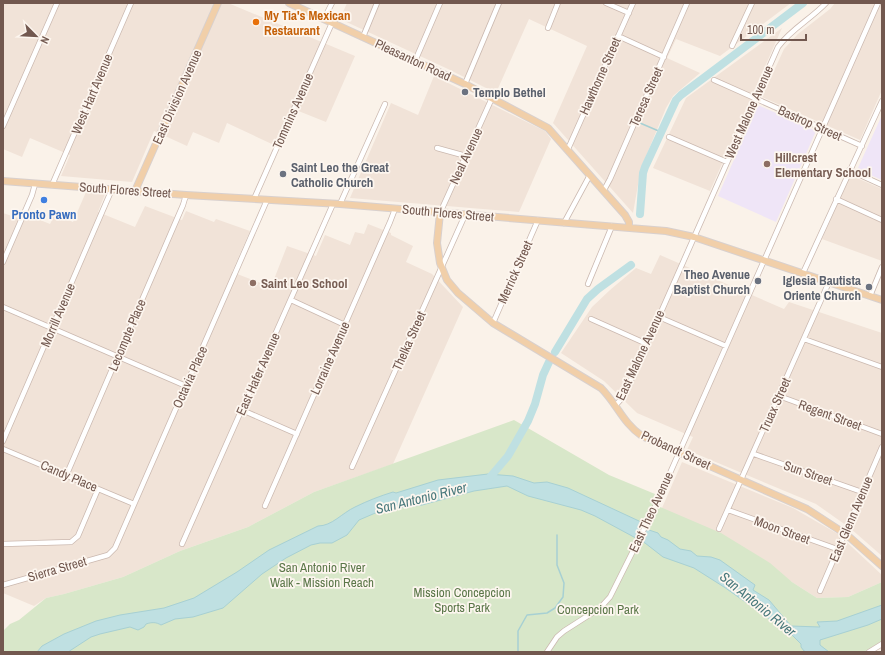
<svg xmlns="http://www.w3.org/2000/svg" width="885" height="655" viewBox="0 0 885 655" font-family="'Archivo Narrow',sans-serif">
<style>
.residential{fill:#f1e3d8}
.education{fill:#efe5f7}
.green{fill:#d8e7c9}
.water{fill:#bfe0e2;stroke:#a7d0d3}
.lines{fill:none;stroke-linecap:round;stroke-linejoin:round}
.stream{stroke:#a7d0d3;stroke-width:1.5}
.river{stroke:#bfe0e2;stroke-width:8}
.minor-casing{stroke:#cbb9b0;stroke-width:6}
.major-casing{stroke:#d8d0ce;stroke-width:8}
.minor{stroke:#fff;stroke-width:4.5}
.major{stroke:#f1cfa9;stroke-width:6}
.food-dot{fill:#e8710a;stroke:#fdf6ef;stroke-width:1.5}
.worship-dot{fill:#6b7280;stroke:#fdf6ef;stroke-width:1.5}
.education-dot{fill:#8d6e63;stroke:#fdf6ef;stroke-width:1.5}
.shop-dot{fill:#3f7fe0;stroke:#fdf6ef;stroke-width:1.5}
.labels{text-anchor:middle;dominant-baseline:central;stroke-width:3.5;stroke-linejoin:round;paint-order:stroke}
.food-label{font-size:13px;font-weight:bold;fill:#c56008;stroke:#fdf6ef;text-anchor:start}
.street-label{font-size:13px;fill:#72584f;stroke:#fdf6ef}
.worship-label{font-size:13px;font-weight:bold;fill:#5b616d;stroke:#fdf6ef;text-anchor:start}
.education-label{font-size:13px;font-weight:bold;fill:#785e54;stroke:#fdf6ef;text-anchor:start}
.shop-label{font-size:13px;font-weight:bold;fill:#366cbe;stroke:#fdf6ef}
.park-label{font-size:13px;fill:#5b7749;stroke:#fdf6ef}
.water-label{font-size:14px;font-style:italic;fill:#48787c;stroke:#fdf6ef}
</style>
<rect width="100%" height="100%" fill="#faf2e9"/>
<path class="residential" d="M3 3H228L355 56 326 122 291 108 274 145 227 123 219 143 193 132 187 146 154 131 132 182 61 176 70 155 30 138 22 157 3 149Z
M347 3H791L720 56 676 39 667 58 700 73 673 96 666 108 641 168 633 213 553 123 587 46 529 19 496 93 448 69 340 19Z
M835 3H882V90L860 140 762 97 784 49 798 34 830 9Z
M782 28 710 191 653 168 686 98Z
M434 76 545 131 551 139 519 212 350 198 391 103 418 115Z
M850 175 882 189V261L822 239Z
M86 192 105 194 98 212 135 227 145 206 182 220 186 211 214 222 216 219 250 231 232 272 271 287 287 246 316 256 325 235 350 245 355 232 364 234 368 224 391 233V235L413 246 406 262 432 274 463 307 393 464 314 492 248 527 180 551 123 577 64 594 46 598 34 606 3 593V213L27 221 30 216 50 224 55 214 73 222Z
M660 255 784 309 789 302 882 333V556L850 528 816 504 687 450 693 437 637 413 604 381 561 353 592 307 610 290 636 268 651 274Z
M682 462 793 508 838 534 882 575V582L848 597 817 598 792 582 662 508Z"/>
<path class="education" d="M758 105 816 131 776 222 718 196Z
M882 115V180L859 170 858 168Z"/>
<path class="green" d="M514 420 609 475 655 494 651 503 721 533 770 563 792 582 817 598 848 597 882 582V641L864 652H3V633L4 630 10 624 19 620 46 598 64 594 123 577 180 551 248 527 314 492Z"/>
<path class="water" d="M488 474 513 476 534 483 547 482 568 488 639 521 649 530 658 533 661 537 668 540 680 549 691 551 697 556 711 557 720 560 755 585 753 590 769 600 791 626 820 627 817 622 837 621 882 605V619L868 625 820 640V645L829 652H807L804 651 801 647V644L791 634 724 587 694 568 663 557 645 543 595 516 581 510 528 496 507 486 474 491 422 505 399 508H387L359 520 347 535 332 543H320L311 545 286 558 262 574 223 608 193 617 175 619 161 625C156 622 152 622 146 624L144 627 138 630 130 627 100 634 91 637 68 652H37L42 646 64 634 96 621 120 615 164 608 194 598 237 572 269 550 318 526C332 526 342 513 355 507 367 501 380 496 393 492L396 493 438 480Z"/>
<g class="lines">
<path class="stream" d="M640 123 661 132
M518 652V631L527 615 547 613 555 608 563 597 564 583 557 565V535"/>
<path class="river" d="M640 214 643 173 645 167 676 100 681 95 803 3
M555 352 587 299 598 289 631 265
M486 482 508 456 528 421 535 404 543 375 549 362"/>
<g class="minor-casing">
<path id="minor" d="M606 3 629 13
M324 19 332 3
M548 28 558 3
M618 36 664 57
M363 37 377 3
M732 46 752 3
M415 61 440 3
M714 80 862 146
M465 84 499 3
M3 126 57 3
M669 137 727 162
M437 148 466 156
M568 149 633 3
M849 170 882 185
M52 185 131 3
M604 190 610 179 687 3
M254 199 332 23
M836 199 882 220
M340 204 385 104
M440 213 492 98
M564 223 590 175
M3 262 32 195 35 184
M803 273 882 101
M588 284 612 226
M870 296 882 267
M291 300 345 325
M3 307 186 386
M659 317 726 346
M591 319 647 344
M493 323 538 220
M804 339 882 367
M779 396 882 434
M615 406 624 396 778 47C791 29 811 19 826 3
M242 410 297 434
M3 441 112 189
M3 449 134 504
M754 454 862 492
M352 467 465 215
M66 476 183 205 186 195
M265 506 390 222 395 209
M728 510 837 549
M719 529 829 282
M3 544 71 542 78 536 98 489
M182 544 333 204
M3 585 108 555 115 548 267 200
M820 591 882 447
M547 652 557 637 564 631 600 608 610 597 655 507 878 3
M869 652 882 644"/>
</g>
<g class="major-casing">
<path id="major" d="M289 3 465 84 548 128 625 215 629 222V227
M3 181 186 195 340 204 666 231 694 237 882 300
M135 191 218 3
M440 213 437 243 440 263 447 280 458 293 493 323 601 388C617 404 623 423 642 436L807 509 847 535 882 566"/>
</g>
<use href="#minor" class="minor"/>
<use href="#major" class="major"/>
</g>
<circle class="food-dot" cx="256" cy="22" r="4"/>
<g class="worship-dot">
<circle cx="465" cy="92" r="4"/>
<circle cx="283" cy="174" r="4"/>
<circle cx="758" cy="281" r="4"/>
<circle cx="869" cy="287" r="4"/>
</g>
<g class="education-dot">
<circle cx="767" cy="164" r="4"/>
<circle cx="253" cy="283" r="4"/>
</g>
<circle class="shop-dot" cx="44" cy="200" r="4"/>
<g class="labels">
<g class="food-label">
<text x="264" y="15">My Tia's Mexican<tspan x="264" dy="15">Restaurant</tspan></text>
</g>
<g class="street-label">
<text transform="translate(413 60) rotate(25)">Pleasanton Road</text>
<text transform="translate(600 76) rotate(-66)">Hawthorne Street</text>
<text transform="translate(92 94) rotate(-67)">West Hart Avenue</text>
<text transform="translate(177 97) rotate(-66)">East Division Avenue</text>
<text transform="translate(646 97) rotate(-66)">Teresa Street</text>
<text transform="translate(293 111) rotate(-66)">Tommins Avenue</text>
<text transform="translate(749 112) rotate(-66)">West Malone Avenue</text>
<text transform="translate(810 123) rotate(24)">Bastrop Street</text>
<text transform="translate(466 156) rotate(-65)">Neal Avenue</text>
<text transform="translate(125 190) rotate(4)">South Flores Street</text>
<text transform="translate(448 213) rotate(5)">South Flores Street</text>
<text transform="translate(515 272) rotate(-66)">Merrick Street</text>
<text transform="translate(58 315) rotate(-67)">Morrill Avenue</text>
<text transform="translate(127 335) rotate(-67)">Lecompte Place</text>
<text transform="translate(409 341) rotate(-66)">Thelka Street</text>
<text transform="translate(640 355) rotate(-65)">East Malone Avenue</text>
<text transform="translate(330 358) rotate(-66)">Lorraine Avenue</text>
<text transform="translate(258 374) rotate(-66)">East Hafer Avenue</text>
<text transform="translate(190 377) rotate(-66)">Octavia Place</text>
<text transform="translate(775 405) rotate(-66)">Truax Street</text>
<text transform="translate(830 415) rotate(20)">Regent Street</text>
<text transform="translate(676 450) rotate(25)">Probandt Street</text>
<text transform="translate(808 473) rotate(19)">Sun Street</text>
<text transform="translate(69 476) rotate(23)">Candy Place</text>
<text transform="translate(651 512) rotate(-65)">East Theo Avenue</text>
<text transform="translate(851 519) rotate(-67)">East Glenn Avenue</text>
<text transform="translate(782 530) rotate(20)">Moon Street</text>
<text transform="translate(57 569) rotate(-16)">Sierra Street</text>
</g>
<g class="worship-label">
<text x="473" y="92">Templo Bethel</text>
<text x="291" y="167">Saint Leo the Great<tspan x="291" dy="15">Catholic Church</tspan></text>
<text x="750" y="274" text-anchor="end">Theo Avenue<tspan x="750" dy="15">Baptist Church</tspan></text>
<text x="861" y="280" text-anchor="end">Iglesia Bautista<tspan x="861" dy="15">Oriente Church</tspan></text>
</g>
<g class="education-label">
<text x="775" y="157">Hillcrest<tspan x="775" dy="15">Elementary School</tspan></text>
<text x="261" y="283">Saint Leo School</text>
</g>
<g class="shop-label">
<text x="44" y="214">Pronto Pawn</text>
</g>
<g class="park-label">
<text x="322" y="567">San Antonio River<tspan x="322" dy="15">Walk - Mission Reach</tspan></text>
<text x="462" y="592">Mission Concepcion<tspan x="462" dy="15">Sports Park</tspan></text>
<text x="598" y="609">Concepcion Park</text>
</g>
<g class="water-label">
<text transform="translate(421 498) rotate(-14)">San Antonio River</text>
<text transform="translate(758 604) rotate(39)">San Antonio River</text>
</g>
</g>
<rect width="885" height="655" fill="none" stroke="#72584f" stroke-width="8"/>
<g transform="translate(36 36) rotate(114)" stroke="#fdf6ef" stroke-width="3" paint-order="stroke">
<path d="M0-3L7 15L0 10L-7 15Z" fill="#72584f"/>
<text y="-6" font-size="11" font-weight="bold" text-anchor="middle" fill="#72584f">N</text>
</g>
<path d="M741 34v6h65v-6" fill="none" stroke="#72584f" stroke-width="2"/>
<text x="747" y="34" font-size="12" fill="#72584f" stroke="#fdf6ef" stroke-width="3" paint-order="stroke">100 m</text>
</svg>
